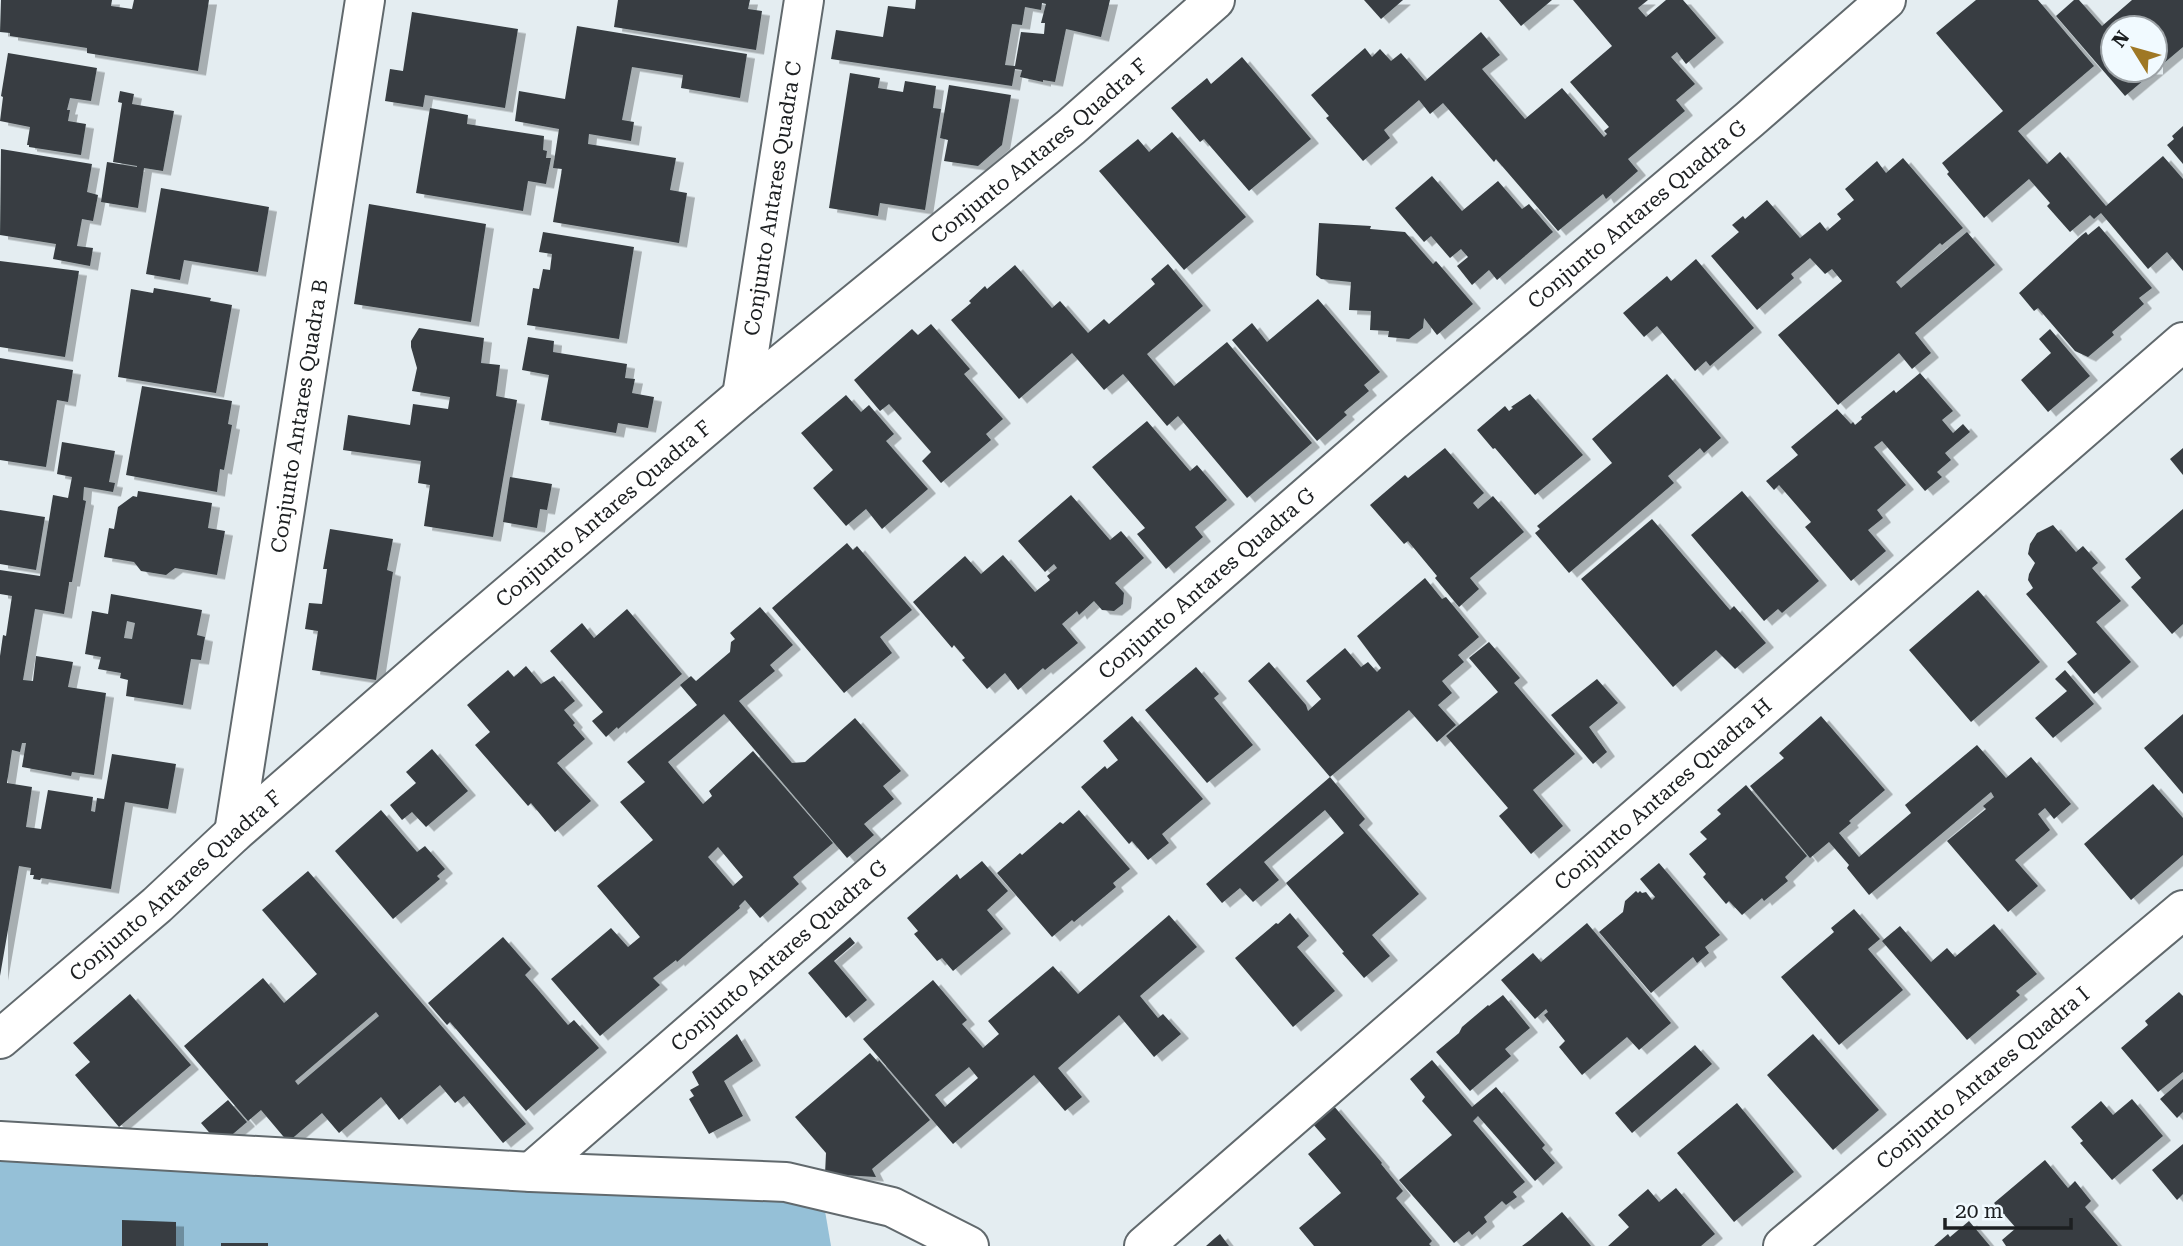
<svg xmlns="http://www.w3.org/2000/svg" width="2183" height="1246" viewBox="0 0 2183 1246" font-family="'Roboto Serif',serif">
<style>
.green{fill:#95c0d7}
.building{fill:#373e42;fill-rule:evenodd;filter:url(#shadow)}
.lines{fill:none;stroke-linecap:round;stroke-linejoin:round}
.minor-casing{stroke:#61696d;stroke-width:42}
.minor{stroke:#fff;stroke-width:38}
.labels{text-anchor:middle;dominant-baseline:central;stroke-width:7;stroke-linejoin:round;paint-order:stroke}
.street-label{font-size:21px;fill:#1c1f21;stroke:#f1faff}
</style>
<defs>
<filter id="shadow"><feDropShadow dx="8" dy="4.5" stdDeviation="0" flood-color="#0004"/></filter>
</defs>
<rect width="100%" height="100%" fill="#e4edf1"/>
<path class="green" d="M0 1147 818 1170 831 1246H0Z"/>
<path class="building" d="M1 0H112L111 6 132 9 134 0H209L198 71 87 53V48L10 36V33L0 32Z
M618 0H750L748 9 762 11 756 50 614 27Z
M916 0H1110L1101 37 1066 29 1055 82 1043 80V82L1020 77 1022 70 1015 69 1012 86 831 59 836 30 883 37 888 6 915 9ZM1042 3 1046 4 1041 23H1045L1044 34 1021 32 1015 66 1005 65 1012 24 1022 25 1025 7 1041 10Z
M1364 0H1403L1381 19Z
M1499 0H1552L1521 26Z
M1573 0H1648L1638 8 1646 17 1666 0H1683L1716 38 1686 64 1677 52 1671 57 1695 84 1676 100 1685 111 1628 159 1638 171 1606 199 1603 194 1558 231 1496 159 1494 162 1443 103 1430 114 1419 100 1384 130 1390 138 1363 161 1326 118 1329 116 1311 95 1365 48 1372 57 1380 49 1391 61 1401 53 1425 81 1481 32 1500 55 1482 69 1525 119 1562 88 1604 137 1607 134 1604 131 1609 127 1570 82 1612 46Z
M1976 0H2038L2094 66 2018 131 2047 164 2060 152 2106 206 2163 156 2183 179V271L2167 252 2148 269 2101 213 2094 219 2090 215 2070 232 2047 206 2050 203 2029 179 1984 218 1947 174 1949 172 1942 163 2003 111 1936 33Z
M2074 0H2079L2102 26 2132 0H2183V47L2125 96 2056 16ZM2113 28H2155V70H2113Z
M412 12 518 29 505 108 425 95 423 107 385 101 390 69 403 71Z
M577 26 747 54 740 98 681 88 683 75 632 67 622 120 634 122 631 141 589 134 588 144 676 158 670 190 687 193 679 243 553 222 562 169 553 168 559 129 515 121 519 91 565 99Z
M8 53 97 68 91 101 70 98 67 110H70L68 121 86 124 81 155 29 147V145H27L30 127 0 121 3 97 1 96Z
M1242 57 1311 139 1249 191 1204 139 1200 142 1171 108 1207 78 1211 84Z
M850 73 880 78 878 88 903 92 905 81 936 86 933 108 941 109 925 210 880 203 878 216 829 208Z
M949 85 1011 95 1002 145 978 166 944 161 948 140 940 138Z
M120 91 134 94 132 104 174 111 163 171 144 168 138 208 101 202 107 162 137 167V166L113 162 122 103 118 102Z
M430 108 468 115 467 124 544 136 543 150 547 151 546 158H551L546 184 528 181 523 211 416 193Z
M2183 126V164L2167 145 2174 139 2172 136Z
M1172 132 1246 217 1184 270 1099 171 1138 139 1149 152Z
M1 149 92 164 87 192 98 195 93 221 82 219 77 246 93 248 90 266 53 259 56 244 0 235Z
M1903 158 1963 228 1942 245 1940 243 1896 282 1901 288 1967 232 1995 265 1915 333 1931 353 1912 369 1899 353 1838 405 1778 335 1842 281 1832 269 1825 274 1810 258 1791 274 1794 278 1757 310 1711 256 1739 232 1732 225 1743 216 1745 219 1767 200 1800 238 1820 222 1827 231 1841 219 1837 214 1854 200 1845 189 1877 161 1886 173Z
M1432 176 1462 211 1498 181 1522 209 1529 204 1553 232 1497 280 1489 270 1472 285 1457 266 1468 257 1461 249 1450 258 1431 236 1424 242 1395 208Z
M161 188 269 207 258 272 184 260 180 280 146 274Z
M369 204 486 224 471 322 354 304Z
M1319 223 1371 226 1370 229 1405 232 1433 264 1436 261 1473 304 1437 335 1424 318 1423 328 1409 339 1388 337 1389 331 1370 330 1371 311 1349 310 1351 282 1321 279 1316 275Z
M2099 226 2152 288 2139 298 2144 304 2112 332 2114 335 2088 357 2075 351 2038 308 2034 311 2019 293 2082 235 2086 232 2088 235Z
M543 232 634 247 619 339 527 325 533 288 539 289 543 269 550 270 552 254 539 252Z
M1696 259 1754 328 1710 366 1706 361 1695 371 1657 326 1644 337 1623 313 1667 276 1671 281Z
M0 261 79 271 65 357 0 347Z
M1168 264 1203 306 1147 354 1174 386 1227 342 1312 443 1247 498 1178 416 1167 426 1123 374 1104 390 1072 353 1019 399 951 320 971 303 969 301 985 286 987 289 1015 265 1052 308 1060 301 1088 333 1104 319 1109 324 1155 284 1151 279Z
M154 288 211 298 210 301 232 305 216 393 118 377 131 289 153 293Z
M1318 299 1380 372 1364 385 1369 391 1344 412 1347 415 1317 441 1232 340 1252 323 1267 342Z
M931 324 970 369 964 374 1003 419 986 434 991 440 941 483 922 461 931 452 889 404 880 411 854 380 912 329 918 335Z
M419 328 484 338 481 363 500 365 496 396 517 400 493 537 424 526 430 485 418 483 421 461 343 450 348 415 410 425 413 404 448 409 450 397 412 391 417 368 411 347V341Z
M2050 329 2090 376 2048 412 2021 380 2051 353 2039 339Z
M528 337 554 341 553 352 627 364 625 378 635 379 632 393 654 397 648 428 618 423 616 433 541 420 549 375 522 370Z
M0 358 73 370 68 402 57 400 46 467 0 460Z
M1920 373 1953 411 1942 420 1953 433 1963 424 1970 432 1945 453 1951 460 1937 472 1942 477 1925 491 1882 441 1874 447 1906 485 1877 510 1883 518 1868 530 1886 551 1851 581 1805 527 1811 522 1779 485 1774 490 1766 481 1798 455 1791 447 1837 409 1851 424 1853 422 1855 425 1862 419 1861 417 1894 390 1896 393Z
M1667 374 1721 438 1704 453 1700 448 1668 476 1674 483 1569 573 1535 533 1540 529 1537 526 1612 463 1592 439Z
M142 386 232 401 228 424 232 425 224 470 220 469 217 492 126 475Z
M1530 394 1583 455 1535 495 1495 448 1493 449 1477 430 1505 406 1509 411 1513 408 1511 407Z
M846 395 861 412 869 405 894 434 886 441 928 489 882 529 866 509 846 526 813 488 833 470 801 433Z
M1147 421 1190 471 1197 465 1227 500 1195 527 1203 537 1166 569 1137 534 1145 528 1092 467Z
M62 442 115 451 109 482 115 483 113 492 84 487 83 500 86 501 72 582H69V584L64 614 35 609 23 680 33 681 36 656 73 662 68 687 106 693 94 775 72 772 71 776 22 767 26 743H22L20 752 12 750 7 783 32 787 26 827 41 829 48 790 93 797 91 811 95 812 97 798 104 799 112 754 176 764 168 809 125 802 111 889 41 878 40 880 33 879 34 875H30L31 868 19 866 0 976V656L3 635 6 636 12 596 0 594V570L40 576 53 495 68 498 72 477 57 474Z
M1445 448 1484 493 1473 503 1478 509 1493 496 1524 532 1470 578 1479 589 1459 607 1435 578 1437 576 1408 541 1404 544 1370 505 1405 475 1408 478Z
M2183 448V475L2170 459Z
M510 477 552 484 547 510 540 509 537 528 503 522Z
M138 491 212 503 208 528 225 531 217 575 175 568 166 575 141 571 134 562 104 557 109 528 114 529 118 507 133 496 137 497Z
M1742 491 1819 581 1782 613 1778 609 1764 621 1691 535Z
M1071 495 1110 540 1121 531 1144 558 1115 583 1124 593 1123 604 1114 611 1102 610 1094 601 1081 613 1079 615 1077 611 1062 624 1078 643 1045 670 1043 668 1018 690 1005 673 987 689 962 660 965 658 954 645 952 648 913 602 965 556 981 574 1003 555 1035 592 1050 580 1047 576 1057 568 1054 564 1045 572 1018 541Z
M2183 509V624L2172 634 2131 587 2141 578 2125 559Z
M0 510 45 517 36 570 0 564Z
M1652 519 1730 610 1734 606 1766 643 1735 669 1716 650 1673 687 1581 579Z
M2053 525 2076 552 2083 546 2098 563 2092 568 2121 601 2096 622 2131 662 2094 694 2067 662 2077 654 2026 594 2033 588 2028 580 2029 574 2035 563 2028 554 2030 544 2037 533Z
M330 529 393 539 387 570 393 572 376 680 312 670 318 631 305 629 309 603 322 604 327 569H323Z
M847 543 853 550 857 546 912 610 880 637 892 653 844 693 772 608Z
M1425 578 1442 599 1446 597 1479 637 1458 655 1464 662 1442 681 1452 693 1438 705 1456 725 1437 742 1409 710 1330 777 1248 681 1269 662 1306 705 1308 711 1321 699 1306 681 1345 648 1361 667 1368 662 1377 672 1381 668 1357 636Z
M1978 590 2040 662 1971 722 1909 650Z
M111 594 202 610 197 635 205 637 201 660 191 659 183 705 126 696 128 680 120 678 121 673 98 669 101 657 85 654 92 611 108 614ZM127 621 135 623 132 639 124 638Z
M760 607 793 645 770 665 775 671 739 701 792 763 805 762 855 718 901 771 883 786 894 799 864 824 874 835 847 858 724 714 668 762 703 804 712 796 709 791 753 751 833 843 793 877 799 884 760 918 745 900 739 906 740 908 677 962 676 960 653 978 660 985 600 1036 551 979 611 928 628 947 640 937 597 886 653 840 620 802 645 782 627 762 697 705 680 685 691 676 696 681 730 652 731 642 735 639 730 633ZM718 847 743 877 733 886 708 857Z
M627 609 682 674 618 729 617 727 606 737 592 721 603 712 550 651 582 623 594 638Z
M1489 642 1520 678 1514 683 1575 754 1533 790 1563 826 1531 854 1499 816 1508 808 1446 736 1498 692 1469 658Z
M526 666 541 684 554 676 575 701 564 710 575 723 573 725 585 739 557 763 591 801 555 832 531 803 528 806 475 745 490 732 467 705 508 670 514 677Z
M1196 667 1219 694 1214 698 1253 745 1207 783 1145 710Z
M2065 670 2094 704 2053 738 2035 718 2067 691 2055 679Z
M1597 679 1618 703 1589 727 1607 752 1593 764 1551 715Z
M2183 714V794L2144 748Z
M1132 716 1203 799 1162 834 1169 843 1148 860 1132 841 1129 844 1081 787 1105 766 1107 769 1118 760 1103 741Z
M1821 716 1885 790 1849 821 1851 823 1839 833 1859 857 1911 813 1905 805 1977 745 2006 778 2031 757 2071 804 2054 819 2045 808 2038 814 2050 830 2015 860 2038 886 2008 912 1947 841 1986 809 1983 806 1994 797 1991 792 1869 895 1847 868 1849 865 1829 842 1810 858 1750 786 1784 758 1779 753Z
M432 749 468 791 426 827 412 812 402 820 390 805 416 783 406 772Z
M1330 777 1365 819 1359 825 1419 894 1372 935 1390 956 1364 978 1342 953 1344 952 1286 883 1344 833 1325 810 1264 862 1279 880 1253 902 1240 888 1222 903 1206 884Z
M2153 784 2183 818V855L2131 900 2084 844Z
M1746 785 1807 856 1785 877 1788 881 1764 901 1762 898 1742 915 1729 901 1726 904 1703 877 1706 874 1689 854 1707 839 1700 832 1721 814 1717 810Z
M381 810 417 852 425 846 445 869 437 876 440 879 393 919 335 851Z
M1079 810 1130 869 1113 883 1116 887 1074 922 1072 920 1052 937 997 873 1020 853 1022 855 1060 822 1063 824Z
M982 861 1008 891 987 910 1003 929 953 971 942 958 937 961 914 934 918 931 907 918 957 874 960 879Z
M1659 863 1720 935 1705 947 1709 953 1697 963 1693 957 1651 993 1599 932 1623 912 1625 901 1636 891 1638 893 1640 891 1642 893 1646 892 1652 900 1655 897 1640 879Z
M308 871 526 1124 503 1143 464 1096 455 1103 440 1085 399 1120 381 1097 339 1133 322 1113 288 1142 261 1110 248 1121 184 1046 263 978 284 1003 317 974 262 910ZM376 1012 379 1016 298 1085 295 1081Z
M1854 909 1880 939 1868 949 1903 990 1839 1045 1781 977 1834 932 1831 928Z
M1290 913 1309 936 1297 947 1335 991 1293 1027 1235 958 1276 923 1278 924Z
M1169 915 1197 947 1140 996 1158 1018 1163 1014 1181 1034 1154 1057 1119 1015 1058 1068 1082 1097 1065 1111 1034 1075 953 1144 863 1039 933 980 967 1020 962 1024 983 1048 999 1034 988 1021 1053 966 1078 994ZM969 1067 978 1078 945 1107 935 1095Z
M1587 923 1671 1023 1639 1050 1627 1037 1582 1075 1559 1047 1565 1041 1544 1015 1548 1012 1546 1009 1535 1019 1501 980 1533 953 1541 962Z
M1994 924 2037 974 2016 991 2020 995 1967 1040 1882 941 1900 926 1931 962 1947 948 1955 957Z
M503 937 531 969 525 975 539 991 568 1025 574 1020 599 1048 526 1111 450 1022 447 1025 428 1003Z
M850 937 855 943 834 961 867 1000 846 1018 808 973Z
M2179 992 2183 996V1072L2158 1092 2121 1048 2148 1025 2145 1021Z
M130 994 191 1065 119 1127 75 1075 90 1062 73 1043Z
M1503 995 1530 1028 1505 1049 1511 1056 1470 1091 1436 1052 1459 1033 1462 1027 1488 1005 1489 1006Z
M737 1034 753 1061 724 1081 743 1116 709 1134 689 1099 694 1096 690 1090 699 1085 692 1072Z
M1813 1034 1879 1110 1833 1150 1767 1075Z
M1695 1045 1712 1064 1632 1133 1615 1113Z
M870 1053 878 1062 879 1060 930 1120 872 1169 876 1177 825 1174 826 1153 795 1117Z
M1432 1060 1472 1107 1496 1087 1545 1145 1542 1148 1555 1163 1535 1181 1478 1116 1473 1121 1525 1182 1513 1192 1517 1197 1506 1205 1502 1201 1484 1217 1487 1222 1472 1235 1469 1231 1454 1243 1399 1180 1452 1135 1422 1101 1425 1097 1410 1079Z
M2183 1079V1112L2177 1118 2160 1099Z
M2132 1099 2163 1136 2112 1180 2080 1143 2083 1141 2071 1127 2101 1101 2113 1115Z
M228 1100 247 1122 220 1145 201 1123Z
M1737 1103 1794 1172 1734 1222 1677 1153Z
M1333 1105 1382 1163 1381 1164 1403 1191 1396 1198 1432 1241 1429 1244 1431 1246H1314L1299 1228 1341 1193 1308 1154 1326 1139 1312 1123Z
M2183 1144V1194L2177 1200 2152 1170Z
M2045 1160 2068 1188 2075 1181 2091 1201 2085 1207 2118 1246H2006L2002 1240 2016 1228 1994 1203Z
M1676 1188 1715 1234 1701 1246H1608L1629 1227 1618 1215 1648 1189 1659 1202Z
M1562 1212 1591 1246H1522L1530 1240Z
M122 1220 176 1222V1246H122Z
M1969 1221 1990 1246H1934L1948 1234 1950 1237Z
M1220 1234 1229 1246H1206L1215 1238Z
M221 1243H268V1246H221Z"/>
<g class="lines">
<g class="minor-casing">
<g id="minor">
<path id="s1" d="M742 396 804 0"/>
<path id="s2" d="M234 833 365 0"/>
<path id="s3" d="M0 1039 157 905 234 833 446 648 742 396 1071 127 1215 0"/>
<path d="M0 1141 531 1172 786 1182 892 1207 969 1246"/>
<path id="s4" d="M531 1172 1391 423 1750 119 1886 0"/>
<path id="s5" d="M1144 1246 2183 342"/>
<path id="s6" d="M1783 1246 2183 910"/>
</g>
</g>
<use href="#minor" class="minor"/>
</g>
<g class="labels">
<g class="street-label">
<text stroke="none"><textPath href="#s3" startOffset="1367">Conjunto Antares Quadra F</textPath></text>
<text stroke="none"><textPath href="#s1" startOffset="200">Conjunto Antares Quadra C</textPath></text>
<text stroke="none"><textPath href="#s4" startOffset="1463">Conjunto Antares Quadra G</textPath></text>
<text stroke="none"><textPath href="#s2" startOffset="422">Conjunto Antares Quadra B</textPath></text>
<text stroke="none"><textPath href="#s3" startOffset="800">Conjunto Antares Quadra F</textPath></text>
<text stroke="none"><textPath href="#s4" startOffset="896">Conjunto Antares Quadra G</textPath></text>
<text stroke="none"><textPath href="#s5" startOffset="688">Conjunto Antares Quadra H</textPath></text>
<text stroke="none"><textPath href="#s3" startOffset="233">Conjunto Antares Quadra F</textPath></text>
<text stroke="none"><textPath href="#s4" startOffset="329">Conjunto Antares Quadra G</textPath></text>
<text stroke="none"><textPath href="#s6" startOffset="261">Conjunto Antares Quadra I</textPath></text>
</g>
</g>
<g transform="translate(2134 49) rotate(307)"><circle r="33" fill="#f1faff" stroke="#9ca2a6" stroke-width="2"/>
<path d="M0-5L12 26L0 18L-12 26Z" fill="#9f7825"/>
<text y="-10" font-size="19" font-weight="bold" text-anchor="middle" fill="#1c1f21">N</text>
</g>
<path d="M1945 1218v10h126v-10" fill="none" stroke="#1c1f21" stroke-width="3.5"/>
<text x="1955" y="1218" font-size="21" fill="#1c1f21" stroke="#f1faff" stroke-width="5" paint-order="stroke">20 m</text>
</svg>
